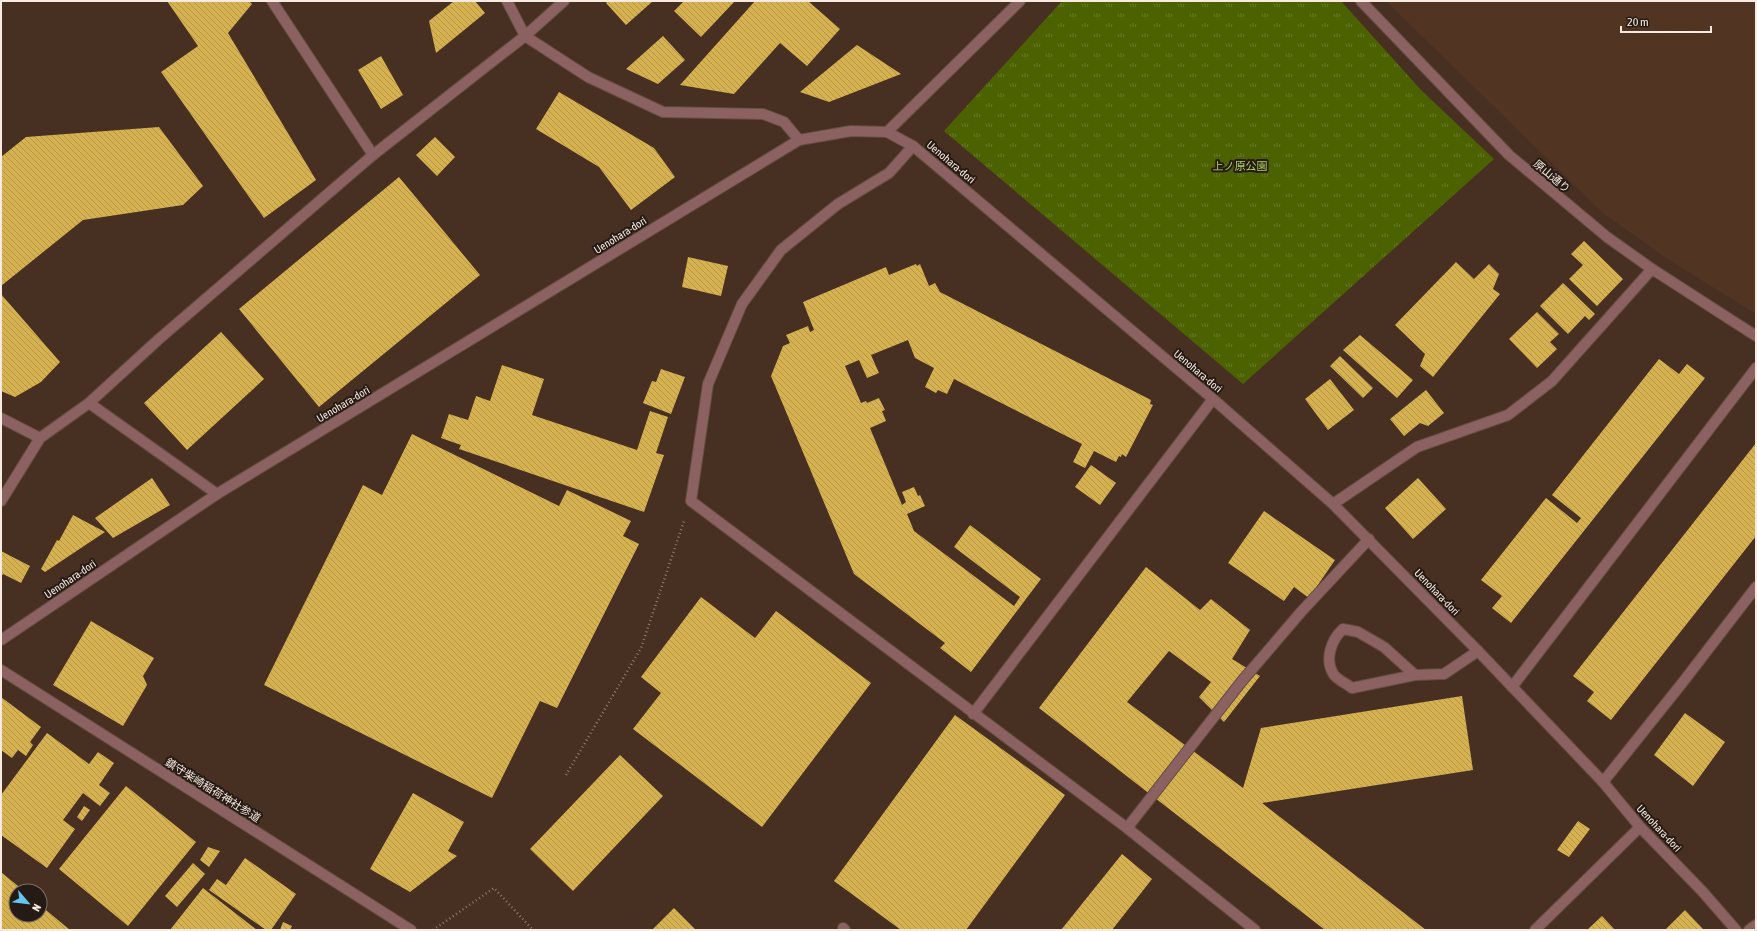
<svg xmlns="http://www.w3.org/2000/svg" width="1757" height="931" viewBox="0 0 1757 931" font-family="'Asap Condensed','Noto Sans JP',sans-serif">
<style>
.built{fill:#513522}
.park{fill:url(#park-tufts)}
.building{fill:url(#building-back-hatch)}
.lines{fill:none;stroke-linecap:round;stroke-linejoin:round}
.service-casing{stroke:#644e41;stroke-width:12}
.minor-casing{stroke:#644e41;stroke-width:12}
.tertiary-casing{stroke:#644e41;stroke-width:12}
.path{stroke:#8f7b6f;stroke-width:2.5;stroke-dasharray:1 3;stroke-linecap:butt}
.service{stroke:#8b6161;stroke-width:10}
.minor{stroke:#8b6161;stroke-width:10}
.tertiary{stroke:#8b6161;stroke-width:10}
.labels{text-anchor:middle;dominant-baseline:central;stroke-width:4;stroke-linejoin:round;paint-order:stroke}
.street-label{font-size:11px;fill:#faebe2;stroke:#251b14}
.park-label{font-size:11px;fill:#b0d359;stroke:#251b14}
</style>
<defs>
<pattern id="park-tufts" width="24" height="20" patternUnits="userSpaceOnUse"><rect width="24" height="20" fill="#4c6200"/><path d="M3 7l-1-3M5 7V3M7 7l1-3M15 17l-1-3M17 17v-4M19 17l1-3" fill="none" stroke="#677925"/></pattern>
<pattern id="building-back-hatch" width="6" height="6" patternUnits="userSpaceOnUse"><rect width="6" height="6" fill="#d6b14f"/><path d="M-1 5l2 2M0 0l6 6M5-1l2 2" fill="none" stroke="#b3964c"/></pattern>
</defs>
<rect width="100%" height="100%" fill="#473022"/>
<path class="built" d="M1386 1H1756V314L1666 258 1603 213Z"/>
<path class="park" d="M1062 1H1341L1421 90 1494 159 1243 384 944 131Z"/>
<path class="building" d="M167 1H249L252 4 228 33 316 180 264 218 161 72 198 46Z
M454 1H475L485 13 436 53 429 21Z
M608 1H653L626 25 606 3Z
M684 1H735L701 37 674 11Z
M755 1H808L840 29 807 66 780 43 734 94 680 85Z
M663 36 685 60 658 84 626 69Z
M857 45 901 74 829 102 800 92Z
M381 56 403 95 381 109 358 70Z
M559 92 654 148 675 177 631 210 599 167 536 129Z
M159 127 203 186 183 205 83 220 1 286V157L26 137Z
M435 137 455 157 437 176 416 155Z
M399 177 480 275 319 407 239 309Z
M1584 241 1623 279 1597 306 1569 279 1583 265 1571 254Z
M688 257 728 266 721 296 682 287Z
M1456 262 1474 279 1489 264 1499 274 1493 289 1500 294 1433 377 1420 366 1425 354 1395 325Z
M916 264 917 266 920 264 929 286 935 283 940 292 1151 400 1150 404 1153 405 1126 457 1122 454 1121 457 1119 456 1116 462 1094 451 1085 468 1073 462 1082 444 954 379 947 394 938 390 936 393 925 387 934 368 915 358 908 340 871 355 879 373 867 378 859 360 845 366 861 403 866 401 867 403 879 398 885 410 882 411 886 421 870 428 902 505 906 502 902 492 914 487 918 496 920 495 925 506 907 514 914 531 1014 606 1020 597 954 547 970 525 1041 579 971 672 940 648 945 643 854 574 771 376 783 346 790 343 786 335 808 326 810 332 814 330 803 302 886 267 889 275Z
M1563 283 1595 314 1589 320 1585 316 1568 334 1540 306Z
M1 294 60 362 41 382 15 397 1 391Z
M1537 312 1559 334 1550 342 1557 349 1537 368 1509 339Z
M221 332 264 379 187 450 144 403Z
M1360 335 1413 380 1397 398 1343 350Z
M1340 356 1373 388 1363 398 1330 366Z
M1659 359 1679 374 1687 364 1705 378 1511 623 1492 608 1502 596 1481 580 1546 498 1577 523 1581 518 1552 495Z
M502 365 544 379 532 415 637 450 650 411 668 417 656 453 664 455 644 512 459 449 461 445 441 438 449 414 468 420 476 396 490 401Z
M661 369 685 377 671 414 643 403 652 381 656 382Z
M1330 379 1354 410 1328 430 1305 399Z
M1426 390 1444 413 1428 426 1420 423 1404 436 1390 419Z
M412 434 559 506 567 490 631 521 623 536 639 544 557 708 540 701 492 798 264 685 363 485 382 495Z
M1756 443V536L1611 720 1587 701 1594 692 1573 676Z
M1091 465 1116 483 1100 505 1075 487Z
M152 478 170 505 113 538 95 518Z
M1418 478 1446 509 1413 539 1385 508Z
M1264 511 1335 560 1309 598 1294 587 1284 601 1228 563Z
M73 515 105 532 45 572 41 569 57 540 59 541Z
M1 551 30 566 21 583 3 574 1 577Z
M1146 567 1200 610 1211 599 1250 630 1232 659 1260 676 1224 722 1199 697 1211 682 1169 651 1127 702 1243 788 1261 728 1462 696 1473 770 1262 803 1426 930H1325L1039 708Z
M701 597 755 638 776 611 871 683 762 827 633 729 661 693 641 677Z
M91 621 154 658 143 676 147 685 123 726 53 685Z
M1 697 41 727 30 742 33 745 26 756 18 750 12 758 1 750Z
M1685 713 1725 742 1693 786 1654 755Z
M955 715 1065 795 966 930H901L834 881Z
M47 733 89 764 98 752 114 763 99 785 110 793 100 806 83 793 63 820 75 829 47 868 1 835V795Z
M620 755 663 796 573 891 530 849Z
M126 786 196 842 128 926 59 869Z
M413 793 464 822 448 851 457 856 410 892 370 869Z
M84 806 90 810 82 821 77 817Z
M1578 821 1590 829 1569 857 1557 850Z
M208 847 220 851 209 867 200 860Z
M1122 854 1152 879 1112 930H1061Z
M245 858 296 894 271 930H266L209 890 217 879 226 885Z
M193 863 205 874 177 907 165 896Z
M1 872 24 891H16V915H40V905L70 930H1Z
M203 888 257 930H170Z
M674 908 696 930H652Z
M1685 910 1704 930H1665Z
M1602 916 1615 930H1587Z
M283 922 292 926 290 930H280Z"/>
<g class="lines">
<g class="service-casing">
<path id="service" d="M272 1 373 155
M1415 675 1352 688C1347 684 1338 680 1334 675 1324 660 1331 640 1343 629L1358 632 1384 647 1415 675 1444 674 1478 651
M1512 687 1756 368
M1603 782 1683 682 1756 587
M1127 828 1242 681 1301 612 1369 539
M843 928 845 930"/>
</g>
<g class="minor-casing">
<path id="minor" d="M507 1 525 36 588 77 663 112 763 114 784 122 799 140
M1361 1 1509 155 1607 237 1652 269 1756 336
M887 132 1020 1
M913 146 889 173 838 204 781 250 742 304 708 384 691 501 1127 828 1255 930
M89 403 217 494
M1 418 40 438
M1 501 40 438 89 403 159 339 373 155 525 36 564 1
M1333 504 1417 447 1508 415 1552 381 1652 269
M1 670 411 930
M973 714 1213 399"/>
</g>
<g class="tertiary-casing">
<path id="tertiary" d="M1 640 217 494 799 140 851 131 887 132 913 146 1213 399 1333 504 1478 651 1603 782 1640 827 1702 891 1736 930
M1535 930 1640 827
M1749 930 1756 925"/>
</g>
<path class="path" d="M566 775 641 648 684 521
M433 930 494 888 533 930"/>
<use href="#service" class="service"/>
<use href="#minor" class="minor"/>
<use href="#tertiary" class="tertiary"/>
</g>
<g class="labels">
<g class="street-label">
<text transform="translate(951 162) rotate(40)">Uenohara-dori</text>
<text transform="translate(1552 176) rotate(40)">原山通り</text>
<text transform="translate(620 235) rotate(-32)">Uenohara-dori</text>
<text transform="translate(1198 371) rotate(40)">Uenohara-dori</text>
<text transform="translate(343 404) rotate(-31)">Uenohara-dori</text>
<text transform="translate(70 579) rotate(-34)">Uenohara-dori</text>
<text transform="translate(1437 592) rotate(46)">Uenohara-dori</text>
<text transform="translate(213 790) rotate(32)">鎮守柴崎稲荷神社参道</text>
<text transform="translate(1659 828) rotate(47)">Uenohara-dori</text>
</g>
<g class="park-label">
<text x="1240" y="166">上ノ原公園</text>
</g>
</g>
<rect width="1757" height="931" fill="none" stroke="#faebe2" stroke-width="4"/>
<g transform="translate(28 903) rotate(118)"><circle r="19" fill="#251b14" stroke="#7a6e66"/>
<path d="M0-3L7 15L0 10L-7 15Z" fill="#64c5ee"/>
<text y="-6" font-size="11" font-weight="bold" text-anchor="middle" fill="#faebe2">N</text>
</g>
<path d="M1621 26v6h90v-6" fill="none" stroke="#faebe2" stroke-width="2"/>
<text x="1627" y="26" font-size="12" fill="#faebe2" stroke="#251b14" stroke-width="3" paint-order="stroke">20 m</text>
</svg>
